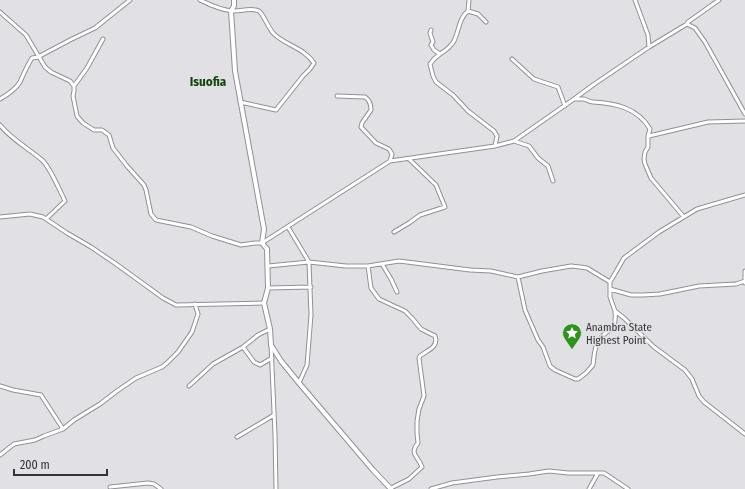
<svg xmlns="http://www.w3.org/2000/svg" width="745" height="489" viewBox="0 0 745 489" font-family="'Fira Sans Condensed',sans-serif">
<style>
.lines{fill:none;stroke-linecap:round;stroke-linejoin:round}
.street-casing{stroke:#919194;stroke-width:5}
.secondary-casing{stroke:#919194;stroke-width:6}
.street{stroke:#fff;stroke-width:3}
.secondary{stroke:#fff;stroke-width:4}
.labels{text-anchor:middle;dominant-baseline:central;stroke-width:3;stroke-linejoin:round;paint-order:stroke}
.poi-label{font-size:11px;fill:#333335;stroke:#e1e1e5;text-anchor:start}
.quarter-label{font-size:13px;font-weight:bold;fill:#14450c;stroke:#e1e1e5}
</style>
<rect width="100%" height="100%" fill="#e1e1e5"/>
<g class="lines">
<g class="street-casing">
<path id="street" d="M200 0C208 4 223 10 232 11 240 12 251 7 259 11 264 15 268 28 274 34 287 46 304 48 314 63L310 69 303 76 276 110 240 102
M635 0 648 35 649 47
M468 11 478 14 486 22
M0 12 26 35 45 67 51 72 70 81 74 86V91L73 96 77 116 83 123 94 130H102L109 135 113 148 127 166 144 185 146 190 151 214 156 220 191 227 212 236 241 245 255 243H262L390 161 495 146 514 141 574 99 593 85 649 47 687 24 688 22 719 0
M687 24 695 28 705 42 745 114
M431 30 430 33 433 42 431 45 434 50 440 54 434 59 430 64 433 76 436 82 453 95 468 111 494 131 497 136 495 146
M440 54C445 51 451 46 454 41 459 31 459 18 468 11L469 0
M512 59 534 79 558 87 565 106
M74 86 87 68 103 39
M337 96 365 97C370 100 371 105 371 110L362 123 361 127 376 143 389 149 392 154 390 161
M0 99C7 95 16 89 20 82 24 73 27 66 32 58L38 57 70 40 95 28 130 0
M574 99C577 99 581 99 584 99 587 100 590 102 593 102 615 103 638 108 650 129L648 136V147L645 152 644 159 645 164 651 178 683 216
M0 125C11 139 28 148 42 160 50 167 60 191 65 201L46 219
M649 136 708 122 745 121
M514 141 529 146 538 158 548 166 553 181
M0 217 30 214 43 217 67 233 91 247 116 264 163 298 176 305 264 303
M288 227 309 262 311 315 307 365 299 383
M394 232 409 223 420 215 445 207 436 185 409 159
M382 264 391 279 397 292
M268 266 309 262 346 266H368L399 261 470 270 491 271 518 277 542 271 571 266 580 267 587 268 610 282V289L631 295H643L660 294 699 286 736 284 745 281
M368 266 371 288 379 299 405 311 412 318 421 329 435 336C439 347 428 350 420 356L419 358 424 396 419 409 417 421V433L418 443C409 454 418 456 422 467L409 479 391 488
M518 277 525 310 538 340 543 347 550 366 555 370 575 379H578L586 373 593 365C594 357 594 347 599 340 608 326 617 334 615 311
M610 282 624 258 659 232 697 209 745 195
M745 283V271
M268 288 311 287
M610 289V297L615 311 624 318 654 347 685 370 692 379 699 396 704 402 745 434
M271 345 275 434 276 489
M243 347 254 362 260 365 272 358
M0 386 13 390 41 395 63 429
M189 386 213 364 243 347 258 335 270 329
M237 437 274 415
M0 455 14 444 35 440 44 436 63 429 74 420 100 404 117 391 136 378 162 367 167 363 178 352 192 332 198 314 195 304
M110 487 148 483 154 484 161 489
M431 489 452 483 497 477 529 474 549 471 568 473H604L628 489
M589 489 598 473"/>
</g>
<g class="secondary-casing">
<path id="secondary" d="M234 0V6L231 11 235 71 264 229 262 243 267 249 268 288 264 303 270 329 271 345 281 361 299 383 373 470 391 489"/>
</g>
<use href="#street" class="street"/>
<use href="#secondary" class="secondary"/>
</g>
<defs>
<g id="sight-pin" transform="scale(1)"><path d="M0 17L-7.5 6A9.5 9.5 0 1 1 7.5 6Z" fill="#2c941b" stroke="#e1e1e5"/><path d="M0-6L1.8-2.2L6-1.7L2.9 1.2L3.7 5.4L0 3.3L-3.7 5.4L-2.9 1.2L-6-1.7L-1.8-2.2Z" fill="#fff"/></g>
</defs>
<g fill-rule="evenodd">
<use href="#sight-pin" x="572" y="333"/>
</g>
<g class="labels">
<g class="poi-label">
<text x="586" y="327">Anambra State<tspan x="586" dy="13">Highest Point</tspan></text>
</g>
<g class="quarter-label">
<text x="208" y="81">Isuofia</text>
</g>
</g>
<path d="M14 469v6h93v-6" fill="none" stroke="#333335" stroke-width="2"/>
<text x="20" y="469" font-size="12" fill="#333335" stroke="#e1e1e5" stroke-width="3" paint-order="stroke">200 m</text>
</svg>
